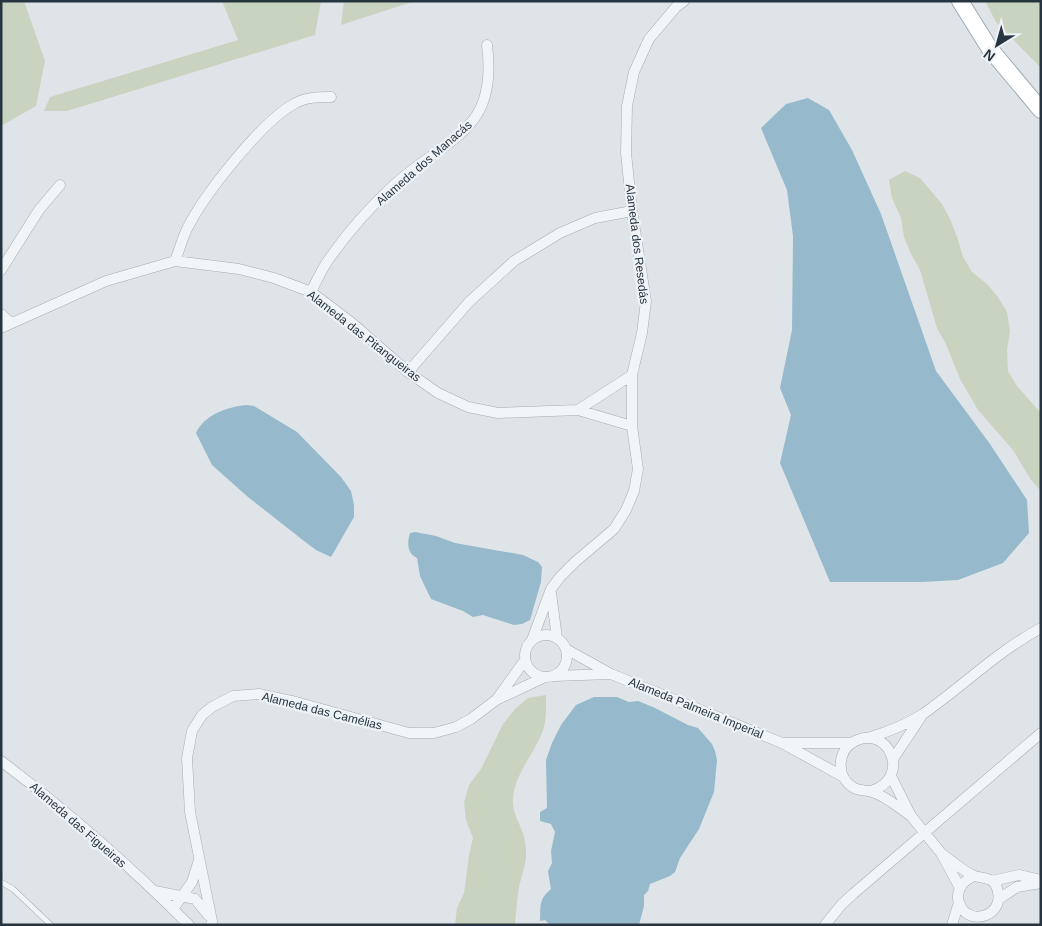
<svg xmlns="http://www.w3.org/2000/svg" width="1042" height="926" viewBox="0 0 1042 926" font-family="Arial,sans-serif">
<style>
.green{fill:#c8d4bf}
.water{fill:#97b9cc}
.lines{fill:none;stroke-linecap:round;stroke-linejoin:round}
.service-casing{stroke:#a4acb3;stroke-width:6}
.minor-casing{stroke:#a4acb3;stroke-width:11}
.primary-casing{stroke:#9dabb6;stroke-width:18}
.service{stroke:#f2f5f7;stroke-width:5}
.minor{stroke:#f2f5f7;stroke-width:10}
.primary{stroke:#fff;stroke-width:16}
.labels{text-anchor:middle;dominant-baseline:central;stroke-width:4.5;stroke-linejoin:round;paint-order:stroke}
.street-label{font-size:12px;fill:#273541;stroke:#eef3f7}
</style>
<rect width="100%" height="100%" fill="#dfe4e9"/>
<path class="green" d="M1 1H24L45 61 36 106 1 126Z
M222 1H321L315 35 67 111H44L50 97 238 40Z
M344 1H415L341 25Z
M985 1H1041V68L996 22Z
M905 171 920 178 942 204 950 219 957 237 963 257 972 272 987 284 998 297 1007 312 1010 331 1007 350 1008 371 1017 386 1041 413V491L1031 480 1013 450 978 410 960 379 946 344 937 328 920 270 911 254 904 237 901 218 892 198 889 180Z
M546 695C546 708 547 720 542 733 534 754 514 775 513 799 512 818 526 829 526 850 527 862 522 874 519 887 517 899 516 912 515 925H455L457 908 464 893 469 855 473 838 466 820 464 802 469 785 481 769 503 724 515 709 528 698Z"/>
<path class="water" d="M808 98 829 110 852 150 881 214 936 371 990 444 1027 500 1029 533 1003 563 958 580 922 582H830L780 463 791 415 780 388 792 330 793 236 787 190 761 128 786 104Z
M246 405 254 406 297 432 341 477 351 491 354 505V517L331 557 316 550 304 541 248 497 212 465 196 433C204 415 227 407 246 405Z
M415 532 436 536 455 543 523 555 538 562 542 567 541 582 530 620 522 624 514 625 483 615 473 617 463 611 431 599 420 576 417 558C407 553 407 543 410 533Z
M594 697H617L629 702 638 701 653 707 688 725 698 728 712 744 715 751 717 760 714 792 699 829 680 858 675 872 670 876 650 884 648 891 644 895V906L639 925H550L545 920 540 921C541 906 538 900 551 889L548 871 552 863 551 851 555 832 551 824 540 821V812L547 808 546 760 552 743 561 725 576 705Z"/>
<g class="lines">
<g class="service-casing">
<path id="service" d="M1 882 13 889 51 925"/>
</g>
<g class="minor-casing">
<path id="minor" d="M175 261C179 251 182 239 187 229 203 196 262 121 294 104 305 97 319 97 331 97
M1 270 39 210 60 185
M311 292C316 282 321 271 327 262 346 234 370 207 395 184 449 136 498 132 487 45
M1 314 11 323
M1 328 106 281 175 261 239 269 274 278 311 292 352 323 408 372 438 393 468 407 498 413 578 410 632 426
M408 372 469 302 514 261 560 233 595 218 632 211
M578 410 632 375
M551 593 557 638
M525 656a21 21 0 1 1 42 0a21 21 0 1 1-42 0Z
M532 640 551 589 560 577 575 562 614 529 626 510 634 491 638 469 632 426V375L642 333 646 301 632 211 626 153 627 106 634 72 649 39 676 7 684 1
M566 649 611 674 782 743 842 776
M554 676 610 674
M497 699 525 660
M868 738C887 732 906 725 923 714 963 686 998 651 1041 628
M784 743H851
M893 759 921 717
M1 761C67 811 130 866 189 925
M891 776 911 816 941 853 960 888
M871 791C913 778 888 724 855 741 837 750 835 777 854 788 860 791 866 790 872 792 886 796 899 808 911 816
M941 853C951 861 961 869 972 875 983 880 995 875 998 892 1003 915 972 926 961 907 953 893 962 881 974 876
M992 881 1019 875 1041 880
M155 891 195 899 209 916
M999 899 1017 887 1041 883
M173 909 192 882 199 860
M211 925 212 921 190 812 187 758 192 731 202 715 212 707 233 696 259 694 296 702 409 733H434L456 727 471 719 496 700 545 677
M825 925 842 904 853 894 1041 733
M952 925 959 902"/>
</g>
<g class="primary-casing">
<path id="primary" d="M960 1 990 49 1041 110"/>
</g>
<use href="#service" class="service"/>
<use href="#minor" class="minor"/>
<use href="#primary" class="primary"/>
</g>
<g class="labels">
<g class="street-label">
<text transform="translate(424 163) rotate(-41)">Alameda dos Manacás</text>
<text transform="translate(637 244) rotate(83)">Alameda dos Resedás</text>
<text transform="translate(364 336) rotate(38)">Alameda das Pitangueiras</text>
<text transform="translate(696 708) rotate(22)">Alameda Palmeira Imperial</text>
<text transform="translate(322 711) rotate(14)">Alameda das Camélias</text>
<text transform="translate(78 825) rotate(41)">Alameda das Figueiras</text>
</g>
</g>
<rect width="1042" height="926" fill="none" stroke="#273541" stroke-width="5"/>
<g transform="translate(997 45) rotate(217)" stroke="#eef3f7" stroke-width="4" paint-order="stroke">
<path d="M0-4L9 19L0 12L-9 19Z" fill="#273541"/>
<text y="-8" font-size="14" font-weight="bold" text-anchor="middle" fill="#273541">N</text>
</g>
</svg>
